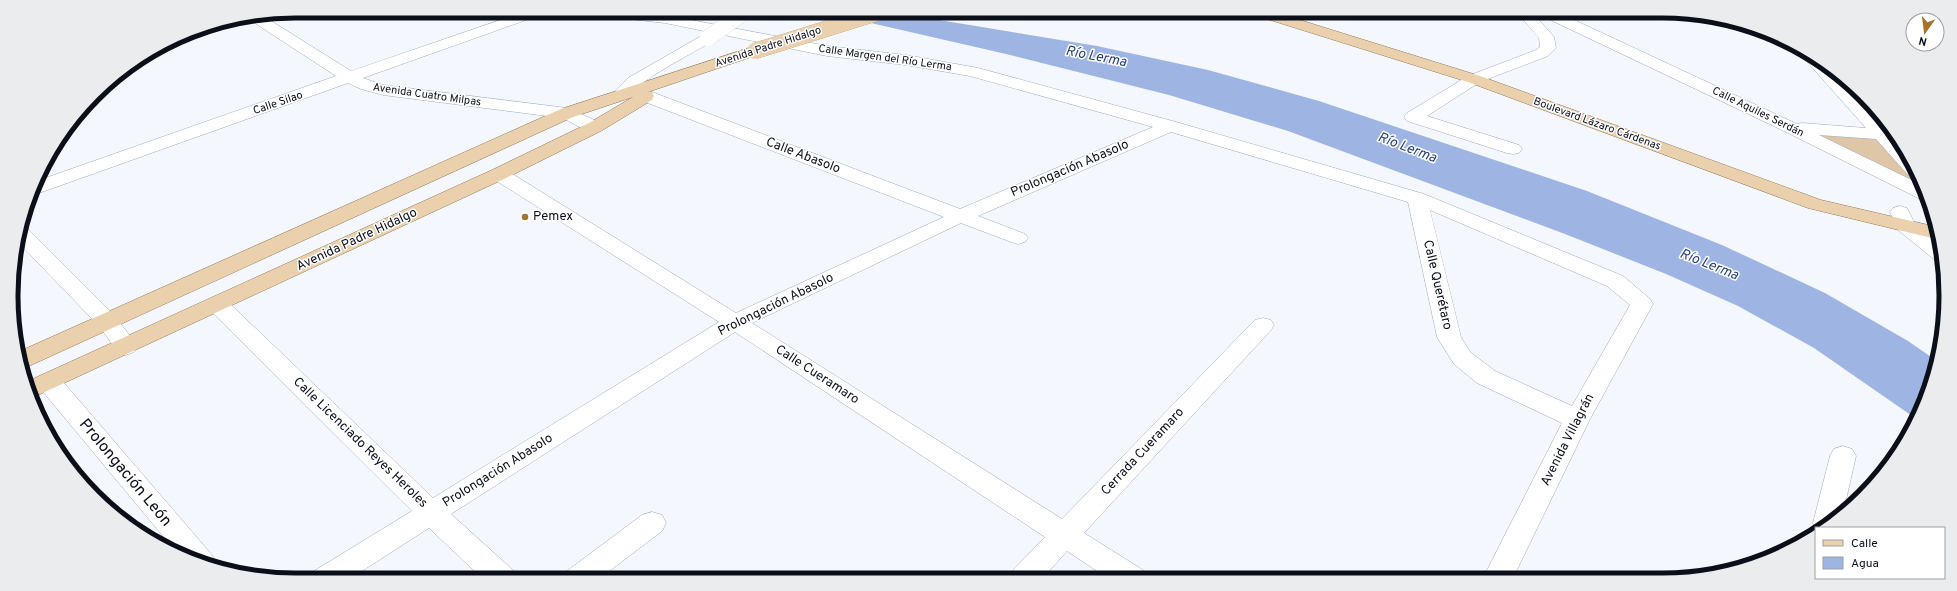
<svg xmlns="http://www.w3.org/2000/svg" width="1957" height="591" viewBox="0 0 1957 591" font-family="Overpass,sans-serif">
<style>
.green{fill:#dec6a6}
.water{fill:#9eb5e4}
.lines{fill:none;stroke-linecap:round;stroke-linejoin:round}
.minor-casing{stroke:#9aa9c8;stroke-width:1}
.major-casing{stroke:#927856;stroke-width:1}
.minor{fill:#fff;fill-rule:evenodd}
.major{fill:#ead0ad;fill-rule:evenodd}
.minor-bridge-casing{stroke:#9aa9c8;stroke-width:16;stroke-linecap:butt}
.major-bridge-casing{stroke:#927856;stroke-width:16;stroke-linecap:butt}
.minor-bridge{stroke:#fff;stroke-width:16}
.major-bridge{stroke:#ead0ad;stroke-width:16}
.poi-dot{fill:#a57429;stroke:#fff;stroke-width:1.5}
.labels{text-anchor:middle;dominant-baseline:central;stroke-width:3;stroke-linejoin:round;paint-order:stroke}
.far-street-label{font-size:11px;fill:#0a0f1a;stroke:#fff}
.street-label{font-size:13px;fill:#0a0f1a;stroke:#fff}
.poi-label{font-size:13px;fill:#0a0f1a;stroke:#fff;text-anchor:start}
.water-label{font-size:14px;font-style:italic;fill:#253e78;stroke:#fff}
.near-street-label{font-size:16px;fill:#0a0f1a;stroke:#fff}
.rim{fill:none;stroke:#0a0f1a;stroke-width:5}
</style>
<rect width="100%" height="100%" fill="#f4f8fe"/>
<path class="green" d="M1809 130 1880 138 1925 190Z"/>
<path class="water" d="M797 11H885L1097 46 1208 70 1319 101 1587 191 1722 245 1825 293 1908 341 1937 361 1915 418 1814 348 1738 306 1666 274 1565 234 1288 131 1169 95 1006 54 836 15Z"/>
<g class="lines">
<g class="minor-casing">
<path id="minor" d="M588 11H633L665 15 827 46 906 55 978 68 1176 122 1424 194 1623 276 1650 299 1653 304 1590 419 1513 578H1483L1562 423 1477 383 1454 364 1437 337 1408 202 1171 132 978 216 1025 234 1028 238 1025 242 1018 244 1011 242 961 223 752 323 1062 519 1255 320 1263 318 1271 320 1274 325 1271 330 1084 533 1143 570 1148 579H1109L1067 551 1042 579H1008L1013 570 1045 537 735 332 451 514 514 571 519 580H484L429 528 348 580H309L314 571 412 511 210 310 207 305 210 300 218 298 226 300 433 498 719 322 492 178 490 174 492 170 499 168 506 170 736 313 944 217 640 100 638 96 640 92 646 91 652 92 960 209 1153 127 970 76 906 65 827 56 665 23 595 15 590 14ZM1430 210 1607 286 1630 305 1572 406 1495 371 1470 352 1461 337Z
M1516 11H1531L1554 37 1556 48 1548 56 1480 82 1427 116 1519 145 1522 149 1519 153 1513 154 1507 153 1407 121 1404 117 1407 113 1468 76 1536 50 1540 47 1539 38Z
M1536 11H1555L1797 124 1802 123 1866 128 1801 55 1798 52 1800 49 1826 64 1887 129 1892 130 1898 137 1896 139 1903 147 1920 178 1910 177 1876 139 1819 135 1924 186 1929 200 1920 199 1784 131 1538 14Z
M521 13 526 14 528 17 526 20 363 78 383 85 567 108 601 123 604 127 601 131C588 134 575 124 563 118L383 95 361 89 348 83 42 192 33 193 37 181 336 76 244 16 260 14 351 71Z
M708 33 713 35 716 38 713 41C689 55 663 68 641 84 631 91 627 103 613 100L611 96 628 78 703 35Z
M1900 206 1907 208 1915 224 1941 245 1943 262 1935 260 1899 231 1890 212 1893 208Z
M23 227 28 229 115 316 138 347 134 352 126 355 118 352 99 326 18 242Z
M49 374 58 376 212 555 217 563 215 567 186 558 177 553 40 388 37 382 40 376Z
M1843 446 1852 449 1856 456 1843 513 1816 529 1813 523 1830 456 1834 449Z
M652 512 662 515 666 523 662 531 599 579 562 580 567 571 642 515Z"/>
</g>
<g class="major-casing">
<path id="major" d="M1249 11H1271L1480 76 1821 200 1937 227 1940 240 1808 208 1468 82 1251 14Z
M755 46 760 48 763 51 760 54 648 92H652L654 96 652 100 601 131 506 178 34 397 26 382 492 170 589 123 633 97 573 117 27 367 21 368 18 352 561 109Z"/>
</g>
<use href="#minor" class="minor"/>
<use href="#major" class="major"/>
<g class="minor-bridge-casing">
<path id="minor-bridge" d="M708 38 746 11"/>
</g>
<g class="major-bridge-casing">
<path id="major-bridge" d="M755 51 883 11"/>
</g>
<use href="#minor-bridge" class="minor-bridge"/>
<use href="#major-bridge" class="major-bridge"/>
</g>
<circle class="poi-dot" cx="525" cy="217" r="4"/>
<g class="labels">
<g class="far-street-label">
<text transform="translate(768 47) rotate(-18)">Avenida Padre Hidalgo</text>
<text transform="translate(885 58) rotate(8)">Calle Margen del Río Lerma</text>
<text transform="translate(427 95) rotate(8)">Avenida Cuatro Milpas</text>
<text transform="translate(278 103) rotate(-19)">Calle Silao</text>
<text transform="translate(1758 112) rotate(26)">Calle Aquiles Serdán</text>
<text transform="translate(1597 124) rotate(20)">Boulevard Lázaro Cárdenas</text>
</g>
<g class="street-label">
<text transform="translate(803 156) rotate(21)">Calle Abasolo</text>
<text transform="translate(1070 169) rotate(-23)">Prolongación Abasolo</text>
<text transform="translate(357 240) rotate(-25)">Avenida Padre Hidalgo</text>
<text transform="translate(1437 285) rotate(77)">Calle Querétaro</text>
<text transform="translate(776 305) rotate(-26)">Prolongación Abasolo</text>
<text transform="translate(817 375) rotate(33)">Calle Cueramaro</text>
<text transform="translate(1568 440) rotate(-63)">Avenida Villagrán</text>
<text transform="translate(360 443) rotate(44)">Calle Licenciado Reyes Heroles</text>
<text transform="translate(1143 452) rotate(-47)">Cerrada Cueramaro</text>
<text transform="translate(498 471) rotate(-32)">Prolongación Abasolo</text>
</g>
<g class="poi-label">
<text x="533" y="217">Pemex</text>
</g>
<g class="water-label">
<text transform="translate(1096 57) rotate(11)">Río Lerma</text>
<text transform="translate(1407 148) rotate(21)">Río Lerma</text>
<text transform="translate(1709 265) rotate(22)">Río Lerma</text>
</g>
<g class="near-street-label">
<text transform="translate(125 473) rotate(50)">Prolongación León</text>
</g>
</g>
<path d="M0 0H1957V591H0ZM295 18H1662A277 277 0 0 1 1939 295V296A277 277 0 0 1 1662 573H295A277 277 0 0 1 18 296V295A277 277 0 0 1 295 18Z" fill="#ebeced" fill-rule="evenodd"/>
<path class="rim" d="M295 18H1662A277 277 0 0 1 1939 295V296A277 277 0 0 1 1662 573H295A277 277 0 0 1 18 296V295A277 277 0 0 1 295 18Z"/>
<rect x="1815" y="527" width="130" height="52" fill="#ffffff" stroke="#9d9fa3"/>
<rect x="1823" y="540" width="20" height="6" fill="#ead0ad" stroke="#9d9fa3"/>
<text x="1851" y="547" font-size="12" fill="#0a0f1a">Calle</text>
<rect x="1823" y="557" width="20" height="12" fill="#9eb5e4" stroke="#9d9fa3"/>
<text x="1851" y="567" font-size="12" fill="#0a0f1a">Agua</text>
<g transform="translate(1925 32) rotate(194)"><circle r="19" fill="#ffffff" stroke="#9d9fa3"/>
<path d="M0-3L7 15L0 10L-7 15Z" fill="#a57429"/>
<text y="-6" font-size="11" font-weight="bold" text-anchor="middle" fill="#0a0f1a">N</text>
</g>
</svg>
